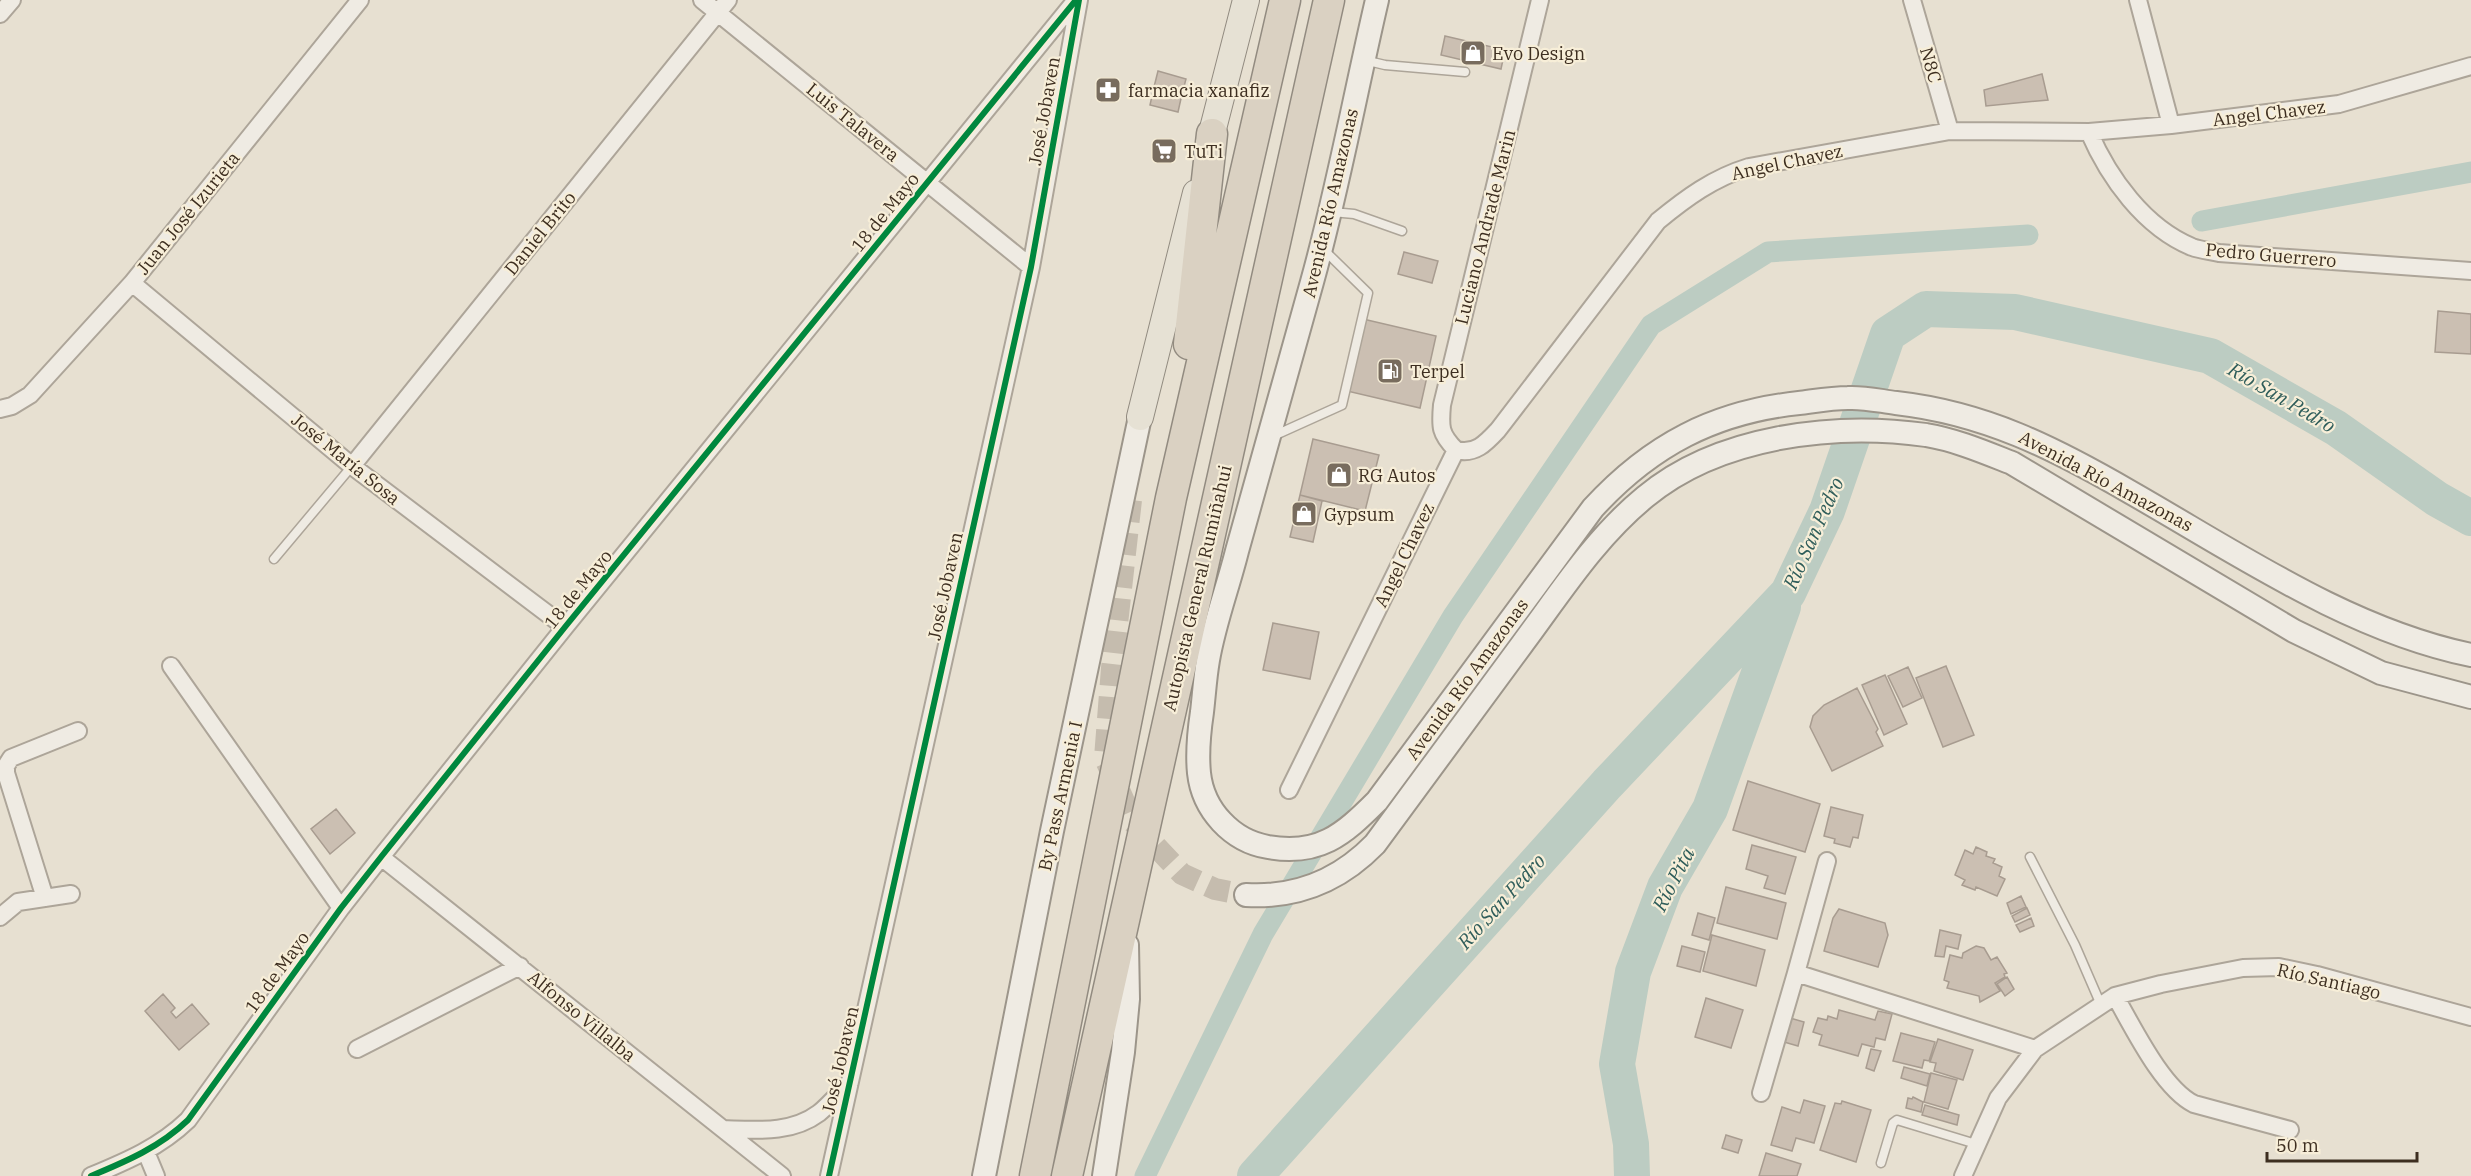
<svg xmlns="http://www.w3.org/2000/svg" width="2471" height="1176" viewBox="0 0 2471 1176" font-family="'IBM Plex Serif',serif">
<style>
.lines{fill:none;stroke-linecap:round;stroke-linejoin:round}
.canal{stroke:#bcccc2;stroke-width:21}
.river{stroke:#bcccc2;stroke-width:36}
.building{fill:#cbbfb2;stroke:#a89c90;stroke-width:1.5}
.secondary-tunnel{stroke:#c5bcae;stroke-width:22;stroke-dasharray:22 11;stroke-linecap:butt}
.lane-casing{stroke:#ada599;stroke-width:11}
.street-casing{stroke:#ada599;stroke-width:20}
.secondary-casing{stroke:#9c958a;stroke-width:26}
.primary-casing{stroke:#928b80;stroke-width:28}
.highway-casing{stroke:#928b80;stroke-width:33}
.lane{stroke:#efebe3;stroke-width:8}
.street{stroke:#efebe3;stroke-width:16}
.secondary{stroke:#efebe3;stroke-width:22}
.primary{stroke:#e6e1d4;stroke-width:26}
.highway{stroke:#dad1c2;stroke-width:30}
.cycleway-casing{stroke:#f7eed8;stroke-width:10}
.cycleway{stroke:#00873e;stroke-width:6}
.labels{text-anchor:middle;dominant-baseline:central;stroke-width:4.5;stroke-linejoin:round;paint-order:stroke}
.poi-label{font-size:18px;fill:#3d2e20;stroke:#f7eed8;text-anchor:start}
.street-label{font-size:18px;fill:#3d2e20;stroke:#f7eed8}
.water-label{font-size:20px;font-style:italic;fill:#2f5d5a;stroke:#f7eed8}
</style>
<rect width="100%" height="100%" fill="#e7e0d1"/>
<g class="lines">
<path class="canal" d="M2202 221 2471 172
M1145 1176 1263 934 1453 616 1651 325 1768 252 2028 235"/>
<path class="river" d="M1255 1176 1607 784 1788 593 1827 511 1888 334 1926 309 2015 312 2210 356 2336 428 2437 499 2471 518
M1632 1176 1631 1144 1617 1064 1633 972 1665 887 1710 809 1783 607"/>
</g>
<path class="building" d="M1445 36 1505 50 1501 69 1441 55Z
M1158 71 1186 79 1182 94 1154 87Z
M2042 74 2048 100 1986 106 1984 90Z
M1154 87 1182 94 1178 112 1150 105Z
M1404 252 1438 261 1432 283 1398 274Z
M2438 311 2471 314V354L2435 352Z
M1363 319 1436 336 1420 408 1347 391Z
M1313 439 1379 455 1365 511 1300 495Z
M1300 495 1322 501 1313 542 1290 537Z
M1273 623 1319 632 1310 679 1263 670Z
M1946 666 1974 735 1943 747 1916 678Z
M1908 667 1922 698 1903 707 1888 676Z
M1885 675 1907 724 1884 735 1862 685Z
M1857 688 1878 729 1876 732 1883 746 1832 771 1810 727 1813 716 1824 705Z
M1748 781 1820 804 1805 852 1733 830Z
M1831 807 1863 815 1858 838 1853 837 1850 847 1834 843 1835 839 1824 836Z
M336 809 355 833 330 854 311 829Z
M1752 845 1796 857 1785 894 1764 888 1768 876 1746 869Z
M1976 847 1987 852 1986 856 1995 859 1993 863 2002 867 1999 876 2005 879 1997 896 1976 887 1975 890 1962 885 1965 880 1955 875 1965 850 1973 854Z
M1726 887 1786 903 1777 939 1717 923Z
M2021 896 2026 907 2011 914 2007 903Z
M2027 908 2030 915 2015 922 2012 916Z
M1839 909 1885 923 1888 935 1878 967 1824 951 1833 918Z
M1698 913 1715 918 1709 940 1692 935Z
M2031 918 2034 926 2020 932 2016 925Z
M1940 930 1961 935 1958 949 1946 946 1944 957 1935 956Z
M1712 935 1765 950 1756 986 1703 971Z
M1682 946 1705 952 1700 972 1677 966Z
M1976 946 1984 948 1991 960 1997 957 2007 973 2004 974 2005 977 1995 983 2000 991 1980 1002 1979 996 1947 988 1949 982 1944 980 1950 955 1962 958 1963 953Z
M2007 977 2014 989 2005 996 1997 984Z
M163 994 175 1008 171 1012 176 1018 192 1004 209 1024 179 1050 145 1011Z
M1706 998 1743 1010 1731 1048 1695 1037Z
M1839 1010 1875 1020 1878 1011 1892 1014 1885 1040 1876 1038 1874 1047 1862 1044 1858 1056 1819 1045 1822 1035 1813 1032 1818 1018 1827 1020 1828 1016 1837 1019Z
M1790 1018 1804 1022 1798 1046 1784 1042Z
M1901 1033 1935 1042 1929 1061 1924 1060 1922 1068 1893 1061Z
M1938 1039 1973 1050 1963 1080 1934 1071 1936 1063 1930 1062Z
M1871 1049 1881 1051 1874 1071 1866 1068Z
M1904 1067 1930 1074 1927 1086 1901 1078Z
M1931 1073 1957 1080 1948 1109 1924 1102Z
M1913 1097 1923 1102 1921 1112 1906 1108 1908 1098 1912 1099Z
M1804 1100 1825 1106 1814 1143 1796 1138 1792 1151 1771 1145 1782 1107 1800 1113Z
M1842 1101 1871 1110 1856 1162 1820 1150 1835 1103 1841 1104Z
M1925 1105 1959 1115 1957 1125 1922 1115Z
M1726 1135 1742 1140 1738 1153 1722 1148Z
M1766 1153 1801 1164 1797 1176H1759Z"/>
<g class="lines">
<path class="secondary-tunnel" d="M1131 500 1112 668 1105 758 1133 822 1182 874 1215 889 1246 895"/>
<g class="lane-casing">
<path id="lane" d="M1364 60 1385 65 1465 72
M1332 212 1354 214 1402 231
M1271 437 1342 405 1368 293 1323 249
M274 559 352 466
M2030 857 2075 945 2101 1005
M1881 1163 1893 1123 1897 1120 1976 1144"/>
</g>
<g class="street-casing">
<path id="street" d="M702 0 1031 267
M1912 0 1950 131
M2138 0 2171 125
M0 14 12 0
M2089 132C2109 178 2144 227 2192 247 2200 250 2210 251 2219 253L2471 271
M132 283 352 466 565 627
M0 409 12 406 30 395 132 283 360 0
M1456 450C1475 455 1486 443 1498 430L1658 221C1686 198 1713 178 1749 167L1950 131 2089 132 2171 125 2339 104 2471 66
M1456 450C1440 434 1440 427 1442 405L1540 0
M352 466 728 0
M171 666 341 908
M1289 790 1456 450
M381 857 782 1176
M45 898 6 773V766L11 758 78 731
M0 917 18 902 71 894
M1796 973 1827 861
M2115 996C2133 1027 2162 1088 2194 1104L2290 1130
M357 1049 520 966
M1761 1093 1796 973 2035 1049
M723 1129C756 1130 791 1134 819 1113 830 1104 840 1092 850 1082
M146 1152 156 1176
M91 1176C127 1161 160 1147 188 1120L341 908 381 857 565 627 1076 0
M829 1176 1031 267 1079 0
M1963 1176 1998 1098 2035 1049 2115 996 2161 984 2243 968 2279 967 2317 975 2471 1017"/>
</g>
<g class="secondary-casing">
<path id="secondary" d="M1377 0C1355 94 1338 189 1312 282 1287 371 1262 461 1237 551 1228 587 1214 624 1208 660 1205 677 1204 695 1202 712 1199 732 1197 753 1199 773 1203 810 1232 841 1268 847 1319 856 1343 835 1377 801L1593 508C1651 445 1714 412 1799 403 1815 401 1832 398 1848 398 1863 397 1880 401 1896 403 1985 413 2054 448 2130 492 2237 553 2349 630 2471 655
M1246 895C1297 898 1339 881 1375 844 1425 777 1474 710 1523 643 1561 592 1595 538 1645 497 1718 436 1834 422 1926 435 1956 440 1984 452 2012 463L2294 631 2381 673 2471 697
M984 1176 1052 831 1140 417
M1104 1176 1123 1052 1128 999 1127 945"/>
</g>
<g class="primary-casing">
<path id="primary" d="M1207 152 1246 0
M1140 417 1196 193"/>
</g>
<g class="highway-casing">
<path id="highway" d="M1189 344 1212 134
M1035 1176 1171 498 1285 0
M1067 1176 1329 0"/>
</g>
<use href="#lane" class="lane"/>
<use href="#street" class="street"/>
<use href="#secondary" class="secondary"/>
<use href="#primary" class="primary"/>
<use href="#highway" class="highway"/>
<g class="cycleway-casing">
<path id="cycleway" d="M91 1176C127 1161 160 1147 188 1120L341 908 381 857 565 627 1076 0
M829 1176 1031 267 1079 0"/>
</g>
<use href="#cycleway" class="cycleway"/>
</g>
<defs>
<g id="shop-square" transform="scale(1.35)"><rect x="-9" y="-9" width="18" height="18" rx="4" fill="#786c5e" stroke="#f7eed8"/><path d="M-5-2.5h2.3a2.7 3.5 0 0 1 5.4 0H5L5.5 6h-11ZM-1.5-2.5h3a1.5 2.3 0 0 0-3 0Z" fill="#fff"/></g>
<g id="pharmacy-square" transform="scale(1.35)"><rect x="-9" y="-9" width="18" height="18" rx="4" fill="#786c5e" stroke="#f7eed8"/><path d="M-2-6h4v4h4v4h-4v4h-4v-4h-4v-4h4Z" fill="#fff"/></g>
<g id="supermarket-square" transform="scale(1.35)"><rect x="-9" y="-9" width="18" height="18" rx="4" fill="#786c5e" stroke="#f7eed8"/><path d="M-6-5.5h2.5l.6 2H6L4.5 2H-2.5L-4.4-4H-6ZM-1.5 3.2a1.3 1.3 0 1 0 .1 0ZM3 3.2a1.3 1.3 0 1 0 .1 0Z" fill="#fff"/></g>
<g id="fuel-square" transform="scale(1.35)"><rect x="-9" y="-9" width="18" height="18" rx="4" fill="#786c5e" stroke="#f7eed8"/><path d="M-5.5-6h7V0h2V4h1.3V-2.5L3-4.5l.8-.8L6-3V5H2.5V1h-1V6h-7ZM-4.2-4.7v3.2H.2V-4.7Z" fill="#fff"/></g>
</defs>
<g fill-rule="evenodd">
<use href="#shop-square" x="1473" y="53"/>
<use href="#pharmacy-square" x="1108" y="90"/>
<use href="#supermarket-square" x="1164" y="151"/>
<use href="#fuel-square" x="1390" y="371"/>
<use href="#shop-square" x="1339" y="475"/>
<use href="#shop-square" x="1304" y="514"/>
</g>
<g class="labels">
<g class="poi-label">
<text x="1492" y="53">Evo Design</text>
<text x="1128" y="90">farmacia xanafiz</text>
<text x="1184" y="151">TuTi</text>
<text x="1410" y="371">Terpel</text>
<text x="1358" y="475">RG Autos</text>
<text x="1324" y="514">Gypsum</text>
</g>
<g class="street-label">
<text transform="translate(1931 65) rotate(74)">N8C</text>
<text transform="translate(1044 111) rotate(-80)">José Jobaven</text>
<text transform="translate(2269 113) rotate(-7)">Angel Chavez</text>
<text transform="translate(853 122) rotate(39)">Luis Talavera</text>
<text transform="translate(1787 162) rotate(-12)">Angel Chavez</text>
<text transform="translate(1330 203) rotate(-77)">Avenida Río Amazonas</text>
<text transform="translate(885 212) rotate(-51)">18 de Mayo</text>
<text transform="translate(188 213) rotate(-51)">Juan José Izurieta</text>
<text transform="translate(1485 227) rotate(-76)">Luciano Andrade Marin</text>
<text transform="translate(540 233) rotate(-51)">Daniel Brito</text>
<text transform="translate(2271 255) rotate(5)">Pedro Guerrero</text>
<text transform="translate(346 459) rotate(39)">José María Sosa</text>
<text transform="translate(2106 481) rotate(28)">Avenida Río Amazonas</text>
<text transform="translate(1404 555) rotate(-64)">Angel Chavez</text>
<text transform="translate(945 586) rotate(-78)">José Jobaven</text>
<text transform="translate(1197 588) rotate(-77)">Autopista General Rumiñahui</text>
<text transform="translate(578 589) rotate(-51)">18 de Mayo</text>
<text transform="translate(1467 679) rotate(-54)">Avenida Río Amazonas</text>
<text transform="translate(1060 796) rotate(-78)">By Pass Armenia I</text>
<text transform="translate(277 972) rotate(-54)">18 de Mayo</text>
<text transform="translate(2329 981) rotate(13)">Río Santiago</text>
<text transform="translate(582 1016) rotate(39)">Alfonso Villalba</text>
<text transform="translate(840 1060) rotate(-77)">José Jobaven</text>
</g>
<g class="water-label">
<text transform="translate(2282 397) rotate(30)">Río San Pedro</text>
<text transform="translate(1813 533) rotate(-66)">Río San Pedro</text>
<text transform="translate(1673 879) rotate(-63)">Río Pita</text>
<text transform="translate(1501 901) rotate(-48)">Río San Pedro</text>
</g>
</g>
<path d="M2267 1152v9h150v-9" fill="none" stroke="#3d2e20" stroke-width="3"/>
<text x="2276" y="1152" font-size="18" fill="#3d2e20" stroke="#f7eed8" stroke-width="4.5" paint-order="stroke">50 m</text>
</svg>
